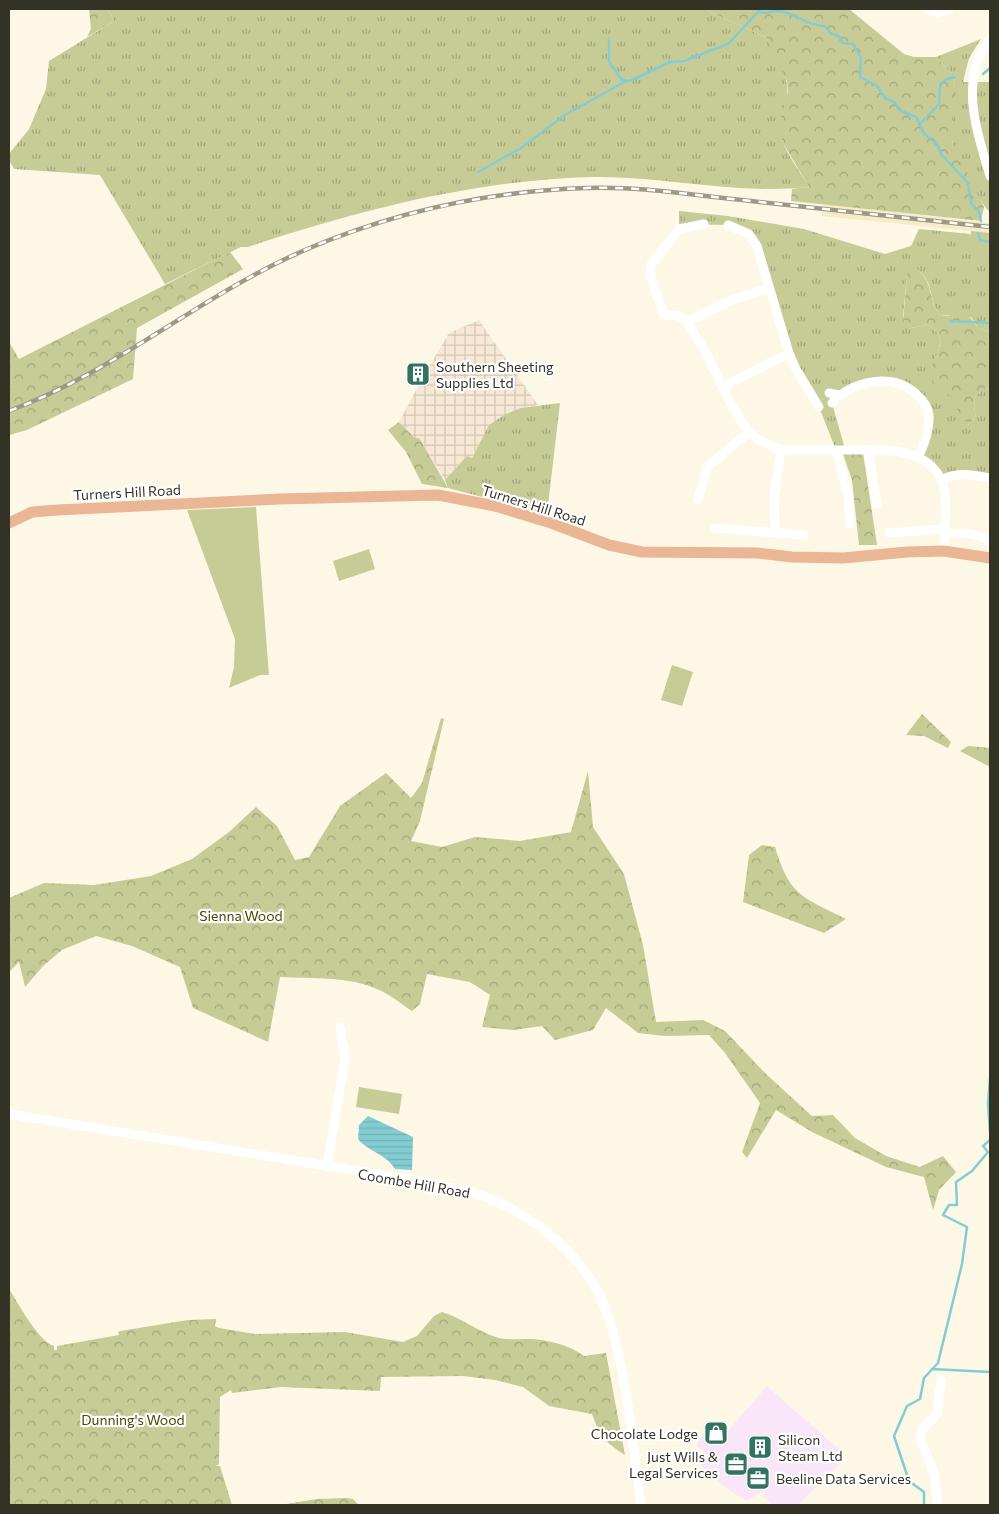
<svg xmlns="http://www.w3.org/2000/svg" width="999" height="1514" viewBox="0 0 999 1514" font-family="Commissioner,sans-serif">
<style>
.commercial{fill:#f9e7f9}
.industrial{fill:url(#industrial-grid)}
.built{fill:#f7ecc4}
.grass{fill:url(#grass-tufts)}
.forest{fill:url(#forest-crowns)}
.green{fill:#c7cb96}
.water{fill:url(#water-rules)}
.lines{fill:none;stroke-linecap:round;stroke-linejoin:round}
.stream{stroke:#83cdd2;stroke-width:2.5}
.minor{stroke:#fff;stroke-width:9}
.major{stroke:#ebb695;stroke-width:11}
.rail-casing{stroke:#9d9989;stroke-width:4.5}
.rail{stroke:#fff;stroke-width:2.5;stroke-dasharray:8;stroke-linecap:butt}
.labels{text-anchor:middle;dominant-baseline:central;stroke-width:4.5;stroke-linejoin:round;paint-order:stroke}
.poi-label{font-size:14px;fill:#343125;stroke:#fff;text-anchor:start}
.street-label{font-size:14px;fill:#343125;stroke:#fff}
.park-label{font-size:14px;fill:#474904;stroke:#fff}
</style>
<defs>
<pattern id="industrial-grid" width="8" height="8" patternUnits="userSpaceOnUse" patternTransform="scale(1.25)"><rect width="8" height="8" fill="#f6e8d4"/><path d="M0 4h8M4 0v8" fill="none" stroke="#d4c7b6"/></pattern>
<pattern id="grass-tufts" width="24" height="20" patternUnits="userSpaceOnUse" patternTransform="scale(1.25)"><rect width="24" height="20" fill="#c7cb96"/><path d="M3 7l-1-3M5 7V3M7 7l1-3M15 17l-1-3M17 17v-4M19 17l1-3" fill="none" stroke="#a2a57a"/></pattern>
<pattern id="forest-crowns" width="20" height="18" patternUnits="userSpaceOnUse" patternTransform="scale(1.25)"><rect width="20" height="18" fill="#c7cb96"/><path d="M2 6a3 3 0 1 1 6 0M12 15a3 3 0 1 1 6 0" fill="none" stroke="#a2a57a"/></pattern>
<pattern id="water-rules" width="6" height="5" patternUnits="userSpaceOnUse" patternTransform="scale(1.25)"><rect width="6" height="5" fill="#83cdd2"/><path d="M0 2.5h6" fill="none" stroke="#72b0b4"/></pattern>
</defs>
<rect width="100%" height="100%" fill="#fdf8e5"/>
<path class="commercial" d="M767 1386 842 1452V1462L798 1505H772L762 1495 767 1489 746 1501 726 1488 700 1465 706 1453 696 1446 711 1422 726 1433Z"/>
<path class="industrial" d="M479 320 538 405 521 408 489 425 472 458 467 456 445 480 420 439 414 437 399 422 421 381 410 375 415 367 426 372 449 333Z"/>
<path class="built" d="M823 204 990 223V233L822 216Z"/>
<path class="grass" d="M108 9H704L767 38C778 58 792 79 786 103 783 113 777 122 780 133 784 151 799 170 809 187 737 195 665 176 593 177 475 180 360 210 248 247H241L165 284 100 175 14 169 9 160V154L29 129 46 89 49 61 114 21Z
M981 39 969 58 963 82H989L990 86V212C980 204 953 153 952 140 950 120 954 97 955 77L936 57Z
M679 211 728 216 804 229 885 254 911 246 919 229 970 234 979 247 990 252V332L978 328 971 317 940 315C928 299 935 283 917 269L907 275 903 316 911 328 928 325C945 335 941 346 934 361L960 400 968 425 976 417C973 403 972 395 986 388L990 390V478L963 474 941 480 919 456 927 437 924 402 901 383H867L832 403 845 449 836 450 819 407 796 369 749 234 728 225 679 224Z
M560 403 547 514 448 488 445 480 467 456 472 458 489 425 504 415 521 408Z"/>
<path class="forest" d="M89 9H108L114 21 87 37 91 29Z
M704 9H849L904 54 914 57H936L955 77 952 142 984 207 981 221 791 201 792 189 809 187 783 143 779 131V123L788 92 787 81 767 38Z
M971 231 990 233V252C980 248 969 244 971 231Z
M230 252 243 269 137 328 133 379 27 430 9 435V342L19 359Z
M917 269C934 283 928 299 940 315L948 316 967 313 978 328 990 332V390L986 388C972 395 973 403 976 417L968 425 957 410 960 400C952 396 942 393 936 386 917 364 960 344 928 325L911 328 905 326 903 322 907 275 909 270Z
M399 422 414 437 420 439 448 488 422 484 406 452 388 430Z
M863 453 877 545H859L852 480 843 454Z
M922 714 951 742 948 748 924 736 906 735Z
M441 718 444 719 420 821 411 841 442 847 475 837 520 841 571 832 588 771 593 827 624 874 643 945 656 1022 703 1020 725 1031 766 1074 812 1116 833 1115 855 1138 886 1156 920 1167 943 1156 956 1172 939 1190 933 1210 924 1177 886 1167 812 1132 776 1110 747 1158 742 1152 760 1103 725 1053 709 1035 665 1036 638 1033 606 1008 593 1030 555 1040 542 1026 514 1030 482 1027 490 995 470 982 427 974 420 1004 412 1011C401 1004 391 995 379 990 350 976 312 979 280 977L268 1042 193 1008 180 967 132 946 96 936 62 950 43 966 25 987 19 962 9 972V898L44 883 94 885 151 876 192 859 229 832 256 807 277 826 295 860 309 857 340 806 386 773 411 798 422 783Z
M968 746 990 748V767L960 751Z
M762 845 775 847C790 897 803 897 846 919L824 933 743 902 749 855Z
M9 1289C18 1303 39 1342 54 1346V1350H57V1346L119 1335 118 1332 120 1331 188 1320 216 1319 215 1326 219 1328 255 1334 345 1332 403 1342 417 1336 434 1316 442 1312C462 1318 478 1332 499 1338 508 1340 516 1339 525 1339 544 1338 570 1345 584 1356L606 1353 625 1455C605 1442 600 1437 592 1414L549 1406 523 1387 495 1380 463 1376 381 1377 380 1391 281 1387 232 1393 231 1390 220 1397 219 1464 216 1466H220L232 1505H9Z
M346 1498 353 1499 359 1505H280L317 1499Z"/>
<path class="green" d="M256 507 269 675H260L229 688 234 667 235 639 187 510Z
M369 549 375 569 339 581 333 561Z
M672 665 693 672 682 706 661 700Z
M359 1087 402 1094 399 1114 356 1107Z"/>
<path class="water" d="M368 1116 413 1137 412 1170 395 1169C386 1154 369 1152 358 1139L359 1125Z"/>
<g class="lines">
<path class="stream" d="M757 9C765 17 770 10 779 11 797 13 806 26 825 26L831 34 839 36 843 43 853 44 861 58 860 77 877 86 885 98 894 102 901 111 916 117 924 133 938 146 941 154 968 183 971 203 979 212 981 221
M609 39V62L622 80 630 81 670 62 684 61 728 44 759 11
M983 74 990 68
M920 124 939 104C941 90 935 80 955 77
M478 172 521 148 565 115 626 81
M978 233 980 240 990 242
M950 321 990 323
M990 1079 988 1103 990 1132
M932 1369 990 1372
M924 1505V1492L909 1481 894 1436 907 1406 920 1399 924 1378 938 1363 962 1264 967 1227 943 1215 949 1205H957L956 1182 972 1171 988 1152 983 1146 990 1140"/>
<path class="minor" d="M928 9 938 13 949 9
M990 39C958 81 977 131 990 176
M704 224 679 229 651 265 650 275 664 315 680 316 687 322 705 351 733 408 743 424 757 439 781 450H888C956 457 946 498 944 551
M728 225 749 234 757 246 789 353 796 369 819 407
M687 322 729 301 769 288
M723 387 789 353
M829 393 839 395
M832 403C852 381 891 372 915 393 922 399 928 406 929 415 930 430 924 444 919 456
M868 449 877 504
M836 450 848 494 850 524
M941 480C958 471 973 475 990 478
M698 499 707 467 749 432
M715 528 803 535
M775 532 774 497 781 450
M889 533 945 529
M945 533 972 534 988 539 989 543
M9 1114 432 1183C446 1187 460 1189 473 1193 524 1208 576 1248 600 1296 626 1351 632 1444 641 1505
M327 1167 345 1058 340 1027
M938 1505 934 1474 920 1438 922 1430 937 1414 941 1380"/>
<path class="major" d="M9 523 32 512 58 510 280 499 438 495 495 506 551 523 609 545 642 552 757 553 792 557 843 558 907 552 944 551 990 558"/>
<g class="rail-casing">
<path id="rail" d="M9 411C115 372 201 295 305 250 394 212 490 191 587 188 639 186 691 195 742 200 825 209 908 218 990 227"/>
</g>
<use href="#rail" class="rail"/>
</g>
<defs>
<g id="building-square" transform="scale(1.25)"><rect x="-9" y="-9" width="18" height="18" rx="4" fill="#327262" stroke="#fff"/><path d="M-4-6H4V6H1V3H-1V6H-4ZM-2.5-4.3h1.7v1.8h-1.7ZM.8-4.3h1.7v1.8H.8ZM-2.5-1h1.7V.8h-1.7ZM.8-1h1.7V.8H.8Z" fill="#fff"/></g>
<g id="shop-square" transform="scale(1.25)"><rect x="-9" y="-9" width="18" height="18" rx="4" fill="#327262" stroke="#fff"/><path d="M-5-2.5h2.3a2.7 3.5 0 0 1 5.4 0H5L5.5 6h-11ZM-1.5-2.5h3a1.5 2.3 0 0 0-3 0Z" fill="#fff"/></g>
<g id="office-square" transform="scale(1.25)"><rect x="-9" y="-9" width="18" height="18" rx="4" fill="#327262" stroke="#fff"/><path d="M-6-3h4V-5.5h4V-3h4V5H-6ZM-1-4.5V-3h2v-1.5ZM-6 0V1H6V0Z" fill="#fff"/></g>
</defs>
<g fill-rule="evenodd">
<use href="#building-square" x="418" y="374"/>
<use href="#shop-square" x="716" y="1433"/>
<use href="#building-square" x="760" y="1447"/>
<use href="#office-square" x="736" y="1464"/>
<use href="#office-square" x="758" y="1478"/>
</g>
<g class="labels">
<g class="poi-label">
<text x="436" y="366">Southern Sheeting<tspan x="436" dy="16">Supplies Ltd</tspan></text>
<text x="698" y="1433" text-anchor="end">Chocolate Lodge</text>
<text x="778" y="1439">Silicon<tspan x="778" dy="16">Steam Ltd</tspan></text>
<text x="718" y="1456" text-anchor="end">Just Wills &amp;<tspan x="718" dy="16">Legal Services</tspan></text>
<text x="776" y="1478">Beeline Data Services</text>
</g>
<g class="street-label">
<text transform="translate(127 492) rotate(-3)">Turners Hill Road</text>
<text transform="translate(534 505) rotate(17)">Turners Hill Road</text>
<text transform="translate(414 1183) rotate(10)">Coombe Hill Road</text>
</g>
<g class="park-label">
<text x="241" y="915">Sienna Wood</text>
<text x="133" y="1419">Dunning's Wood</text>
</g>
</g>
<rect width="999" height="1514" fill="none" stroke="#343125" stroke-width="20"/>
</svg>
